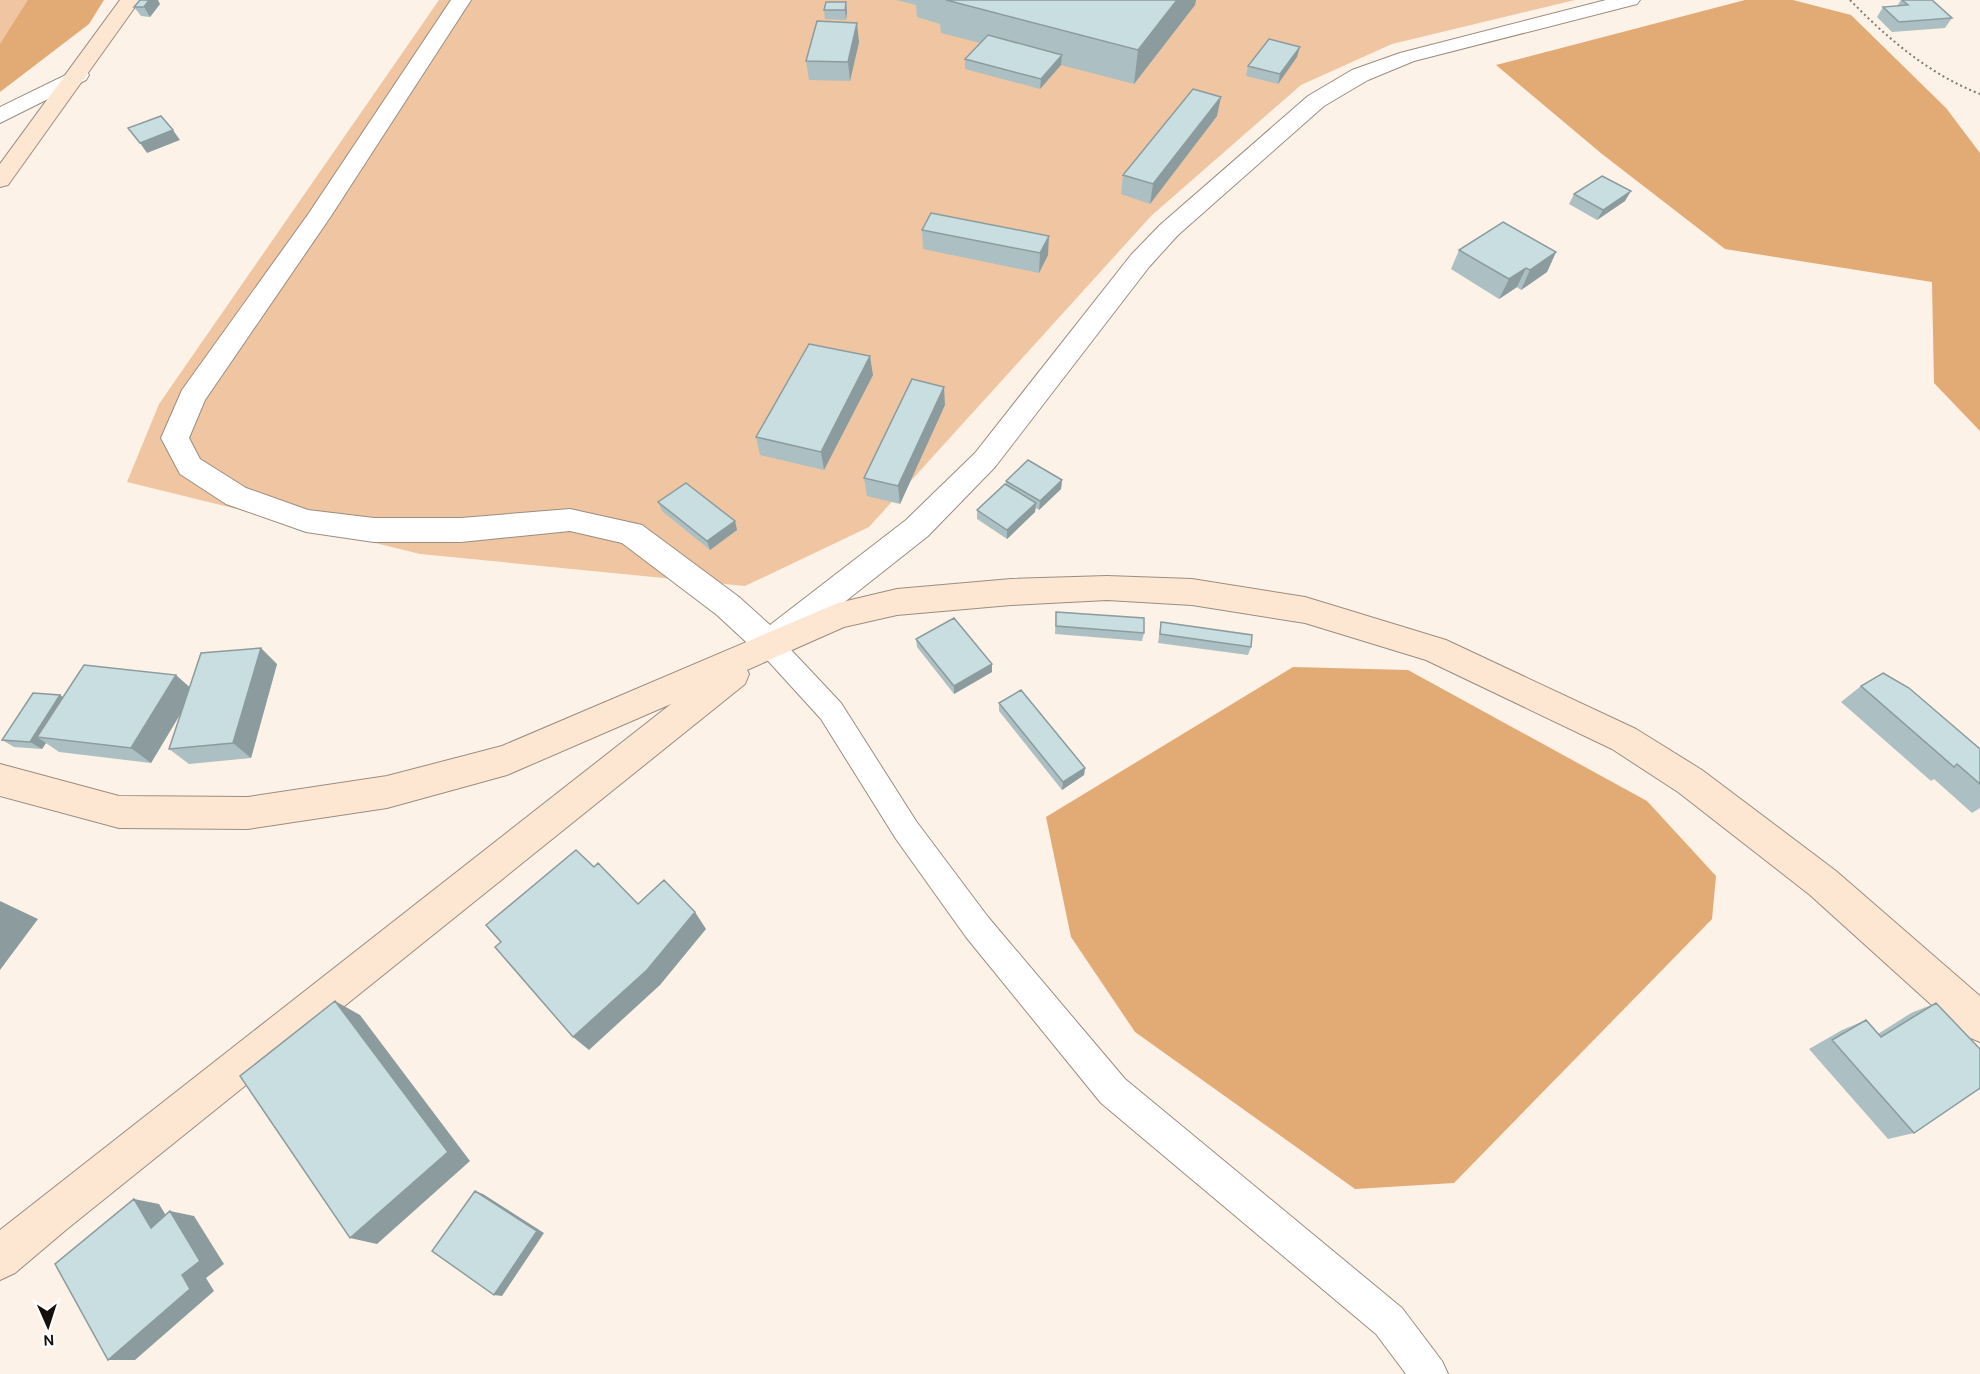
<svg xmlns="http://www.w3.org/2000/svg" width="1980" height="1374" viewBox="0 0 1980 1374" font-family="Karla,sans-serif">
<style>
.green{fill:#efc6a1}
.forest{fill:#e2aa75}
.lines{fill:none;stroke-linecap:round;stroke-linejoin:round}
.lane-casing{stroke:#9a8d81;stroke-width:2}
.street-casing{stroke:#9a8d81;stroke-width:2}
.secondary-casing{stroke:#9a8d81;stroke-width:2}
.path{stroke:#827a72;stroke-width:2;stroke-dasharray:2 3;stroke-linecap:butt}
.lane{fill:#fff;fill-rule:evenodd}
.street{fill:#fff;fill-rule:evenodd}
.secondary{fill:#fde7d2;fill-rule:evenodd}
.wall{fill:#acbfc2}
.shaded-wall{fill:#8c9b9e}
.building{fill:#c8dee1;stroke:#8c9b9e;stroke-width:1.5}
</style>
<rect width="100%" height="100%" fill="#fdf2e7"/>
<path class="green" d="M0 0H102L0 81Z
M439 0H1575L1392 44 1301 85 1151 216 869 527 745 586 420 554 127 482 159 404Z"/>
<path class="forest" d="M28 0H104L89 24 0 92V44Z
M1745 0H1793L1851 15 1946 108 1980 153V431L1934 383 1932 282 1725 249 1602 154 1496 65Z
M1293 667 1408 670 1647 801 1716 876 1712 919 1454 1183 1355 1189 1135 1032 1071 937 1046 817Z"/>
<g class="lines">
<g class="lane-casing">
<path id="lane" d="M769 633 778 636 841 703 916 821 988 917 1125 1079 1402 1308 1442 1361 1448 1374H1406L1376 1334 1101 1103 966 937 896 839 821 719 760 652 756 644 760 636Z"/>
</g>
<g class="street-casing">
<path id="street" d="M451 0H471L331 216 205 400 189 438 200 459 246 488 308 510 374 518H461L570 509 642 525 739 597 770 625 906 520 975 453 1131 255 1160 225 1308 96 1352 70 1400 53 1606 0H1640L1637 4 1414 61 1368 80 1324 106 1178 235 1149 267 995 467 928 536 780 653 769 657 758 653 717 615 622 543 570 531 461 542H374L306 532 226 504 180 474 161 438 182 390 309 213Z
M78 69 86 70 89 75 86 80 0 123V107Z"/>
</g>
<g class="secondary-casing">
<path id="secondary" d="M120 0H140L8 185 0 187V164Z
M1107 576 1192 579 1305 597 1446 640 1636 729 1702 770 1836 871 1980 996V1042L1966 1036 1810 895 1678 792 1612 749 1426 660 1305 623 1192 605 1107 600 1011 605 897 615 844 627 747 670 749 674 745 684 67 1229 15 1273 0 1280V1230L671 704 507 775 387 808 248 829 119 828 0 796V764L119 796 248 797 387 776 502 746 838 603 897 589 1011 579Z"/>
</g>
<path class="path" d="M1850 0C1888 39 1929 74 1980 94"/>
<use href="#lane" class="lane"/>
<use href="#street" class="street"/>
<use href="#secondary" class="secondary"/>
</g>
<path class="wall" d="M896 0H1196L1195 5 1134 84 1061 65 1040 89 965 69V59L980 43 941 33 940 24 917 17 916 5Z
M1901 0H1932L1952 18 1945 28 1892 32 1877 17 1883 7 1897 6Z
M846 2 847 12 846 20 825 19 824 10Z
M160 4 150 17 141 16 134 7Z
M859 42 850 81 809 80 806 61Z
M1297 57 1278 84 1246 76 1248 66Z
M1217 116 1150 204 1121 194 1123 175Z
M1574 194 1625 201 1597 220 1569 204Z
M922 230 1048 255 1039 273 923 249Z
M1459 250 1556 252 1547 272 1521 290 1517 287 1499 299 1451 269Z
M873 375 824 470 760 455 756 437Z
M945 405 900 504 867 496 864 478Z
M1062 480 1061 489 1039 510 1036 508 1035 512 1007 539 977 519V510L1006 485V481Z
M658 502 735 521 737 530 710 550 662 511Z
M1056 612 1144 633 1142 641 1055 634Z
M1161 622 1251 647 1248 655 1158 643Z
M916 639 992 664V672L954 694 917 647Z
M277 664 251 758 189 764 169 749 181 713 151 763 59 752 46 743 42 749 14 747 2 740 60 695 63 697 190 687Z
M1861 686 1980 749V808L1972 813 1934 779 1931 781 1841 702Z
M999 703 1085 768 1084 775 1062 790 999 711Z
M1936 1003 1914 1133 1888 1139 1809 1049 1842 1030 1866 1020 1878 1034 1911 1013Z"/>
<path class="shaded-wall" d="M149 0H158L160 4 150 17 144 7Z
M1177 0H1196L1195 5 1134 84 1138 50Z
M846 2 847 12 846 20 845 10Z
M857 23 859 42 850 81 848 62Z
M1300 47 1297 57 1278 84 1280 74Z
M1062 55 1061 65 1040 89 1041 79Z
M1221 97 1217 116 1150 204 1153 184Z
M173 130 180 140 147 153 140 143Z
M1631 191 1625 201 1597 220 1603 210Z
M1049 236 1048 255 1039 273 1040 253Z
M1556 252 1547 272 1521 290 1530 270Z
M1526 268 1517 287 1499 299 1509 279Z
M870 356 873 375 824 470 821 452Z
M944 387 945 405 900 504 898 486Z
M1062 480 1061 489 1039 510 1040 501Z
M1036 503 1035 512 1007 539V530Z
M735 521 737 530 710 550 707 541Z
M261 648 277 664 251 758 233 743Z
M992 664V672L954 694V686Z
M176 675 194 691 151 763 131 748Z
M60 695 71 703 37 737 46 743 42 749 30 742Z
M1085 768 1084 775 1062 790 1063 782Z
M0 901 38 919 0 970Z
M695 912 706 929 660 985 589 1050 573 1037Z
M335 1001 360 1015 470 1161 377 1244 350 1238Z
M475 1191 483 1194 544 1233 502 1296 494 1295Z
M134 1199 159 1204 176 1232 151 1228Z
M170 1211 194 1216 224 1264 206 1278 214 1291 135 1360H108L182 1275Z"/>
<path class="building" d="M140 0H149L144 7H134Z
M946 0H1177L1138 50Z
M1902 0H1932L1952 18 1899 22 1883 7 1908 5Z
M826 2H846L845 10H824Z
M817 21 857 23 848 62 806 61Z
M988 35 1062 55 1041 79 965 59Z
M1269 39 1300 47 1280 74 1248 66Z
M1193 89 1221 97 1153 184 1123 175Z
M161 116 173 130 140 143 128 128Z
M1602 176 1631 191 1603 210 1574 194Z
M931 213 1049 236 1040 253 922 230Z
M1503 222 1556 252 1530 270 1526 268 1509 279 1459 250Z
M809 344 870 356 821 452 756 437Z
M912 379 944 387 898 486 864 478Z
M1028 460 1062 480 1040 501 1006 481Z
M686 483 735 521 707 541 658 502Z
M1005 484 1036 503 1007 530 977 510Z
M1056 612 1144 618V633L1056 626Z
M954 618 992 664 954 686 916 639Z
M1161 622 1252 635 1251 647 1160 634Z
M261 648 233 743 169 749 201 653Z
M84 665 176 675 131 748 37 737Z
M1883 673 1909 688 1980 749V784L1957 764 1954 767 1861 686Z
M1021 690 1085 768 1063 782 999 703Z
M33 693 60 695 30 742 2 740Z
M576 850 594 867 598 863 638 904 664 880 695 912 647 970 573 1037 495 947 501 942 486 925Z
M335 1001 448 1152 350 1238 240 1076Z
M1936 1003 1980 1049V1088L1914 1133 1832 1040 1866 1020 1881 1037Z
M475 1191 537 1231 494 1295 432 1251Z
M134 1199 151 1228 170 1211 200 1261 182 1275 190 1289 108 1360 55 1264Z"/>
<g transform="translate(48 1326) rotate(177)" stroke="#ffffff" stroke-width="4.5" paint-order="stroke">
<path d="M0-4.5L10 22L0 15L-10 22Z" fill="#15100c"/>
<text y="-9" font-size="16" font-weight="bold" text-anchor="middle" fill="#15100c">N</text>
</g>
</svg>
